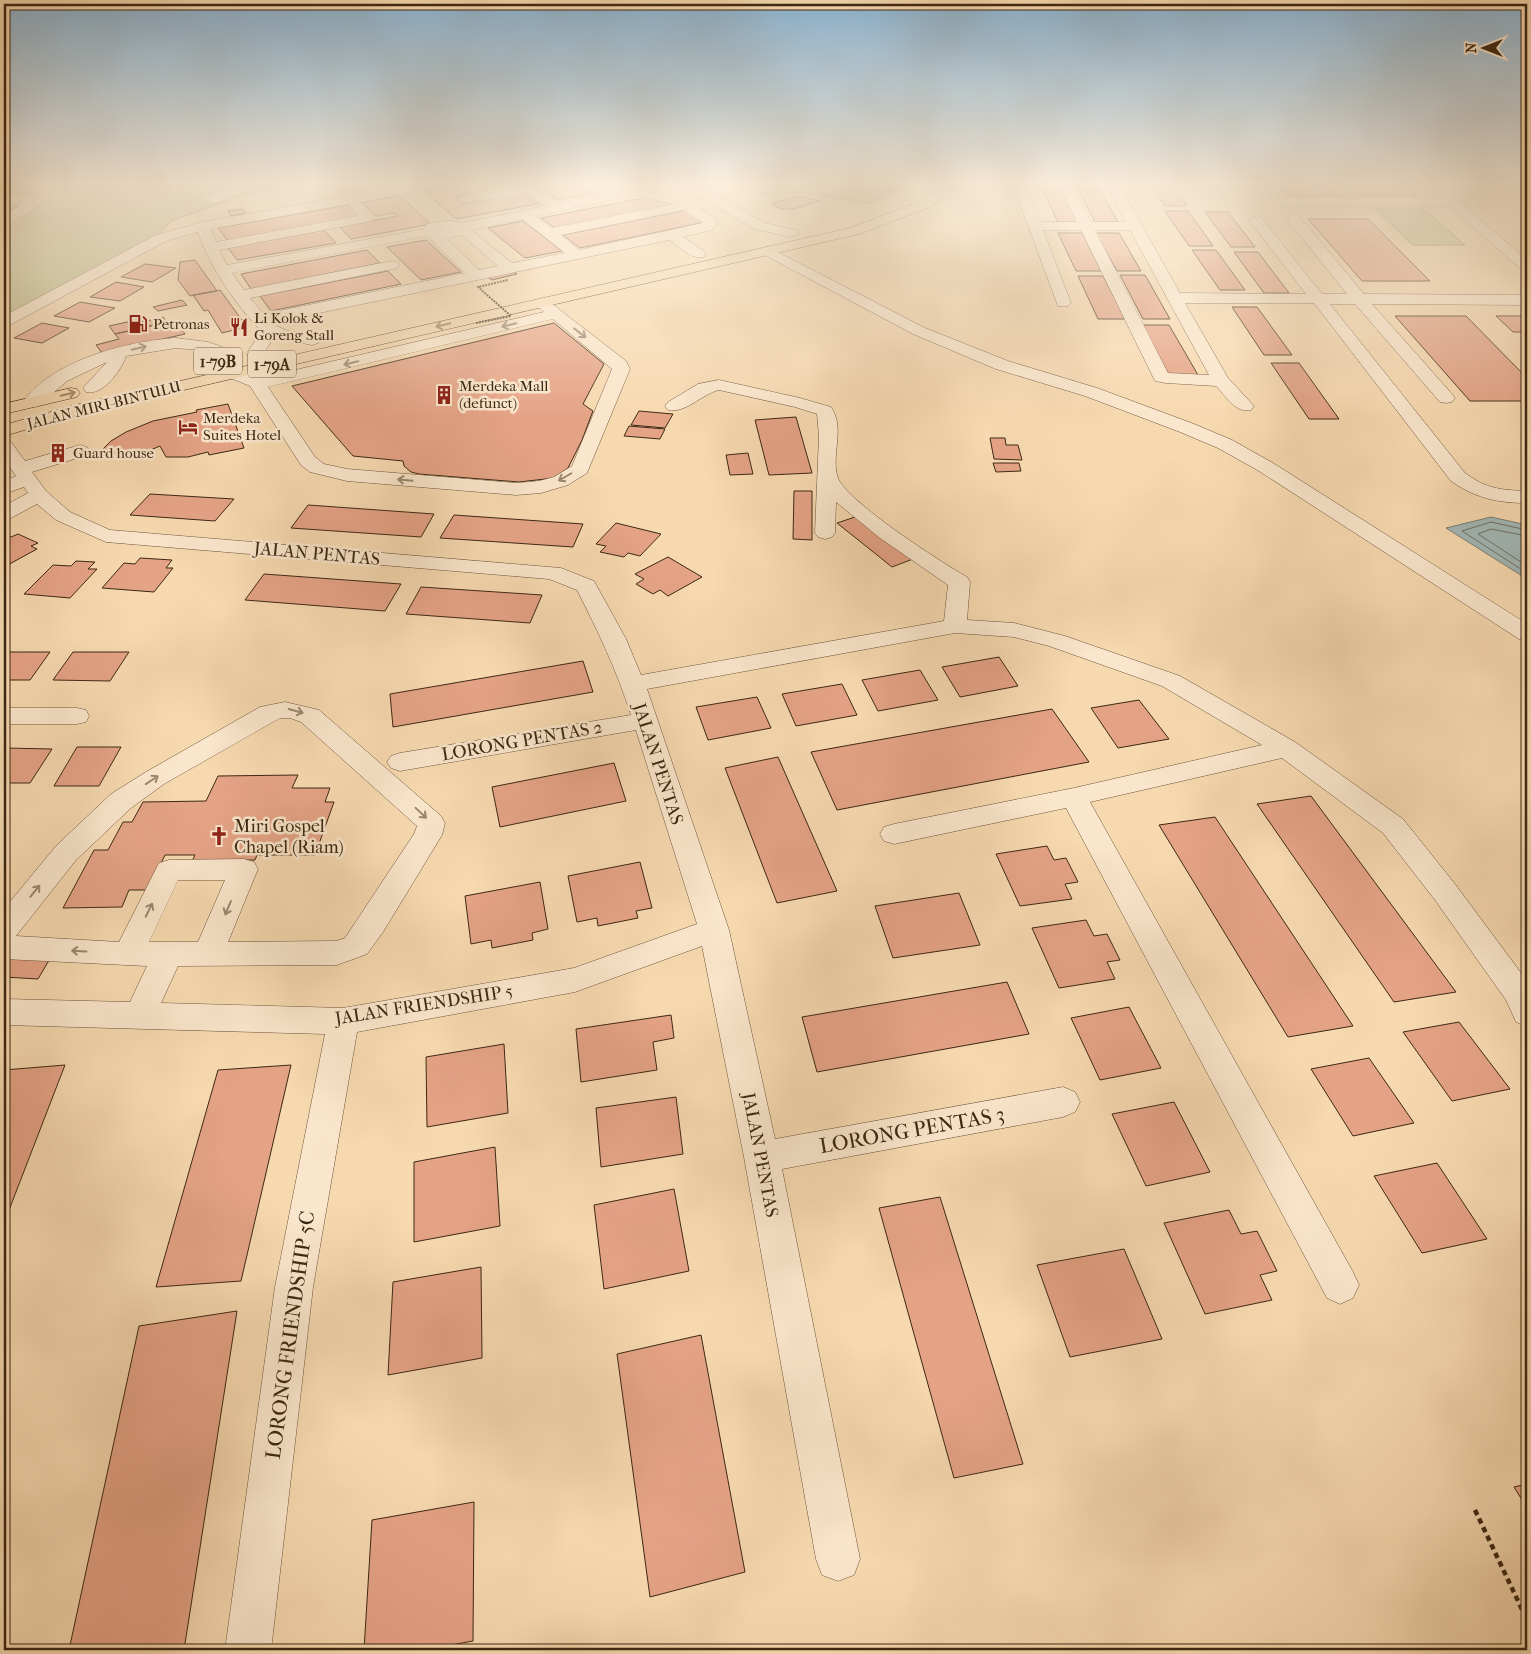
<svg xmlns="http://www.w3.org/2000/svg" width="1531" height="1654" viewBox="0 0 1531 1654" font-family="'IM FELL French Canon',serif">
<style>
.green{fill:#bcbf8c;stroke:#7c744f}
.water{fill:#a2b7b6;stroke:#797e74}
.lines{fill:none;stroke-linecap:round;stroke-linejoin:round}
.shore{stroke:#6f7064;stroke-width:1}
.building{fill:#e5a386;stroke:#3c2812}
.minor-casing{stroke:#6b543a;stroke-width:1}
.highway-casing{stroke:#3c2812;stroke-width:1}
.path{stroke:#3c2812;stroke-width:4.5;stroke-dasharray:5.5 4;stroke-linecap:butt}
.minor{fill:#fae6cc;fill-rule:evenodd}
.highway{fill:#f7d9b0;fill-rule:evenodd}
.path-bridge{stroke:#3c2812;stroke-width:2;stroke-dasharray:2 1;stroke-linecap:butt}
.oneway{stroke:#9a8061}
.oneway2{stroke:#9b876f}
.labels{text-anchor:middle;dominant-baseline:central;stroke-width:5;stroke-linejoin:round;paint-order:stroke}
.far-poi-label{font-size:15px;fill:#3c2812;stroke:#fae6cc;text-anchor:start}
.far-street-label{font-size:15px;fill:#3c2812;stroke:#fae6cc}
.shield{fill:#fae6cc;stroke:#75614a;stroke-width:1}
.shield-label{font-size:16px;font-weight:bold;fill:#3c2812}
.street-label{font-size:18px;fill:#3c2812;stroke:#fae6cc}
.poi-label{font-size:18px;fill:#3c2812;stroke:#fae6cc;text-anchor:start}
.near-street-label{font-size:21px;fill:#3c2812;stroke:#fae6cc}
</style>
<rect width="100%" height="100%" fill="#f7d9b0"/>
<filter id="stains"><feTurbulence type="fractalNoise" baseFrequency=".004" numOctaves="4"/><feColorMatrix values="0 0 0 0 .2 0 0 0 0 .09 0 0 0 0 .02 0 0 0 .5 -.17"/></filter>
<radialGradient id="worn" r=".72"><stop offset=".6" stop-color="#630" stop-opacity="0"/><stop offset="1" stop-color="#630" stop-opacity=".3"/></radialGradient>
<path class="green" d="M4 185H285L235 198 171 221 157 237 4 319V225L50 199 4 192Z
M778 185H875L897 191 869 203 796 192 772 196 760 194 762 187Z
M1375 209H1424L1465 245H1413Z"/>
<path class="water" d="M1491 517 1527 525V579L1446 528Z"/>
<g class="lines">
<path class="shore" d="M1527 530 1491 522 1462 531 1527 573
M1527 536 1491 529 1478 534 1527 566"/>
</g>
<path class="building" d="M331 185H358L367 193 343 197Z
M476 185H576L591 193 557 200 541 189 528 187 487 194Z
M1151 185H1172L1187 206H1165Z
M1277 185H1332L1342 195H1286Z
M1351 185H1405L1416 195H1360Z
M459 186 470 195 455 197 462 204 526 192 543 203 456 219 425 192Z
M1042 189 1063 190 1080 222H1058Z
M1078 189H1099L1118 222H1095Z
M400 196 431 224 351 239 340 227 398 216 394 213 376 216 362 202Z
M799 196 820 201 794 209H782L772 205 773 203Z
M649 197 678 205 556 229 541 218Z
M348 205 360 216 228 241 218 228Z
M4 206H20L4 213Z
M242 209 246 213 231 216 228 211Z
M687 210 705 222 580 248 563 235Z
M1165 211H1188L1213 246H1189Z
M1205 212H1228L1255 247H1231Z
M1308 219H1368L1430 281H1362Z
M523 221 562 251 525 258 488 228Z
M324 230 336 243 237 260 228 248Z
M1058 233H1082L1101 271H1076Z
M1096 233H1119L1141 271H1117Z
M426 240 461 272 421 280 387 247Z
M367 250 380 263 251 289 241 274Z
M1192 250H1216L1245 290H1220Z
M1234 252H1258L1289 293H1264Z
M195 260 217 291 190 296 178 280 180 262Z
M145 264 176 268 152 282 121 277Z
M511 270 517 274 492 280 486 276Z
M388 271 401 284 271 311 260 296Z
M1120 275H1145L1170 319H1143Z
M1078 276H1103L1125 319H1098Z
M116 282 144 287 120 301 90 297Z
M220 290 247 327 222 333 208 310 204 311 193 295Z
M182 300 187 305 158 311 153 307Z
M80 302 115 308 89 322 54 316Z
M1232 307H1257L1292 355H1264Z
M1395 316H1466L1527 378V401H1470Z
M1496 316H1527V332H1513Z
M163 317 167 322 115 334 109 326 141 319 143 322Z
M167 322 172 327 179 326 185 334 102 353 96 345 119 339 115 334Z
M42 323 69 328 42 343 14 338Z
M554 323 604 364 583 404 593 411 582 440 568 468 554 478 519 482 419 474 411 472 404 466 403 461 353 456 292 386Z
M1143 325H1169L1198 375H1169Z
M1271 363H1299L1339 419H1309Z
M228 404 244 448 209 455 208 452 188 457H166L160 446 139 455 128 452 114 458 99 453 111 441 126 432 153 421 197 412 196 410Z
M639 411 673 414 665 428 631 425Z
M796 417 812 473 769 475 755 420Z
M629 426 665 429 660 439 624 436Z
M990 438H1005L1006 445H1018L1022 460 994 459Z
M748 453 753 474 730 475 726 455Z
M993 463H1019L1021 471 996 472Z
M794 491H812V540L793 539Z
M150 494 234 499 215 521 130 515Z
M308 505 434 514 421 537 291 528Z
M454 515 583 524 573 547 440 538Z
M858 516 913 559 892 567 837 523Z
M616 523 661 534 640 556 628 553 624 557 600 552 606 546 596 544Z
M4 534 11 537 18 534 38 543 31 546 37 549 4 567Z
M668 557 702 577 668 596 660 590 653 594 636 584 644 579 635 574Z
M140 558 172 560 166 568H173L154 592 102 588 124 563 135 564Z
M76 561 95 562 88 569H97L70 598 24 594 53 565 71 566Z
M264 574 401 584 385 611 245 600Z
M421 587 542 595 530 623 406 614Z
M4 652H50L30 680H4Z
M73 652H129L110 681 53 680Z
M999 657 1018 686 960 697 942 667Z
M583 661 593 692 393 727 390 694Z
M920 670 938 700 878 711 862 680Z
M842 684 857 715 796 726 782 694Z
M757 697 771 728 708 740 696 707Z
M1139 700 1169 739 1118 748 1091 708Z
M1052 709 1089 762 837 810 811 752Z
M77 747H121L99 786H54Z
M4 748 52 749 30 783H4Z
M778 757 837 891 777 903 725 768Z
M614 763 626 801 500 827 492 787Z
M298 775 292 788H330L325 802H334L315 855H257L255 860 192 861 195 855H165L148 890H129L122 907 63 908 94 850H108L123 822H132L143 802 206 801 218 776Z
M1311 796 1456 992 1394 1002 1257 804Z
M1215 817 1353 1026 1288 1037 1159 825Z
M1047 846 1054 860 1066 858 1078 882 1065 884 1072 899 1020 906 996 854Z
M640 862 652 908 636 911 638 918 598 926 597 918 577 922 568 876Z
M540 882 548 929 532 933 533 940 492 948 491 940 471 944 465 896Z
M959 893 980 945 893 958 875 906Z
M1086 920 1094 936 1107 934 1120 960 1107 962 1115 979 1059 988 1032 928Z
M4 955 51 957 38 979 4 977Z
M1007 982 1029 1034 817 1072 802 1017Z
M1129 1007 1161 1068 1100 1080 1071 1018Z
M671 1015 674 1038 653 1042 657 1070 581 1082 576 1029Z
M1459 1022 1510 1089 1452 1101 1403 1032Z
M504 1044 508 1113 427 1127 426 1057Z
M1369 1058 1414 1123 1353 1136 1311 1069Z
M65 1065 4 1223V1070Z
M291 1065 241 1281 156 1287 218 1070Z
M676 1097 683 1154 601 1167 596 1108Z
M1174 1102 1210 1172 1146 1186 1112 1114Z
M495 1147 500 1226 414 1242V1162Z
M1437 1163 1487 1239 1422 1253 1374 1176Z
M674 1189 689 1271 604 1289 594 1205Z
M940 1197 1023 1464 954 1478 879 1208Z
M1229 1210 1241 1234 1257 1231 1277 1271 1260 1275 1272 1300 1205 1314 1164 1223Z
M1124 1249 1162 1339 1070 1357 1037 1265Z
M481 1267 482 1358 388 1375 393 1282Z
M237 1311 184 1650H69L139 1326Z
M701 1335 745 1572 650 1597 617 1354Z
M1527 1484V1508L1514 1487Z
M474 1502 473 1641 424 1650H364L372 1520Z"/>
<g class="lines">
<g class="minor-casing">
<path id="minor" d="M236 185H254L253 188 217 203H207L205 200 207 197Z
M408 185H437L431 189 360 202 374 218 372 221 219 250 227 265 424 229 427 224C440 221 450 219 462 223L545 206 527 194 482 200 459 185H474L484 192 529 186 559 203 617 191 602 188 601 185H626L684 198 715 218 717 224 712 230 683 237 704 251 706 254 704 257C692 260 679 247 669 240L271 323 285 330 318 337 320 340 318 343 312 345 274 337 261 357H249L247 353 259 335 260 330C233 301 210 267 198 232L166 241 10 325 4 327V316L156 235 203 222ZM635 195 674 204 552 228 536 216ZM348 204 358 216 216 242 211 229ZM684 210 703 223 579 250 561 235ZM522 219 565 253 512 263 471 230ZM451 228 437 230 450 228ZM459 235 463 236 498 266 479 270 447 239ZM427 236 465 273 264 314 250 298 392 269 397 268 399 265 397 262 392 261 244 290 232 273Z
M669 185H684L707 190 765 223 796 230 798 233 791 237 755 229 698 196 669 190Z
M1015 185H1072L1091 222H1126L1106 185H1119L1180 293 1306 294 1249 220 1256 216 1261 217 1322 294H1347L1286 218 1293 214 1298 215 1364 294 1527 295V305L1372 304 1452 394 1455 398 1452 402 1446 403 1440 402 1355 304H1330L1465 473C1487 489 1500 490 1527 491V503C1498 503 1475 498 1451 481L1314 303H1185L1228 378 1254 406 1251 410C1236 414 1226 396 1216 386L1166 383 1155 381 1081 230H1043L1071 303 1068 306H1058L1014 188ZM1027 190 1062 191 1077 222H1040ZM1095 230H1130L1209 375 1168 373Z
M1438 186 1443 187 1527 260V271L1522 270 1449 206H1281L1274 202 1281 198H1439L1432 190Z
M25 200 33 202 35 205 31 211 4 225V215L20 206 18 204 20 201Z
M768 247 925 328 1008 361 1097 388 1194 424 1232 440 1273 463 1527 624V641L1519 639 1259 471 1218 448 1180 432 1085 396 996 369 913 334 763 254 761 251 763 248Z
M542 298 547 300 626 361 630 369 587 473 568 485 541 493 516 495 347 481 310 472 301 465 250 386 228 377 225 373 228 369 234 368 240 369 261 378 544 312 534 303 537 300ZM553 319 612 369 572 466 554 477 539 481 516 483 347 469 324 464 315 457 268 387Z
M176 338 208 342 239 353 241 357 239 361 233 362 199 350 176 348 126 356C121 371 103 396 86 392L83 388 107 362 67 381 38 406 32 407 26 406 23 402C52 360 128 341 176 338Z
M719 380 800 398 831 407C846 429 830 455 838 478 846 501 942 563 967 577L970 582 967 620 1014 623 1065 636 1180 676 1295 742 1403 819 1455 884 1527 981V1026L1516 1022 1506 1000 1435 900 1383 833 1282 758 1090 802 1353 1272 1359 1285 1353 1298 1340 1304 1327 1298 1066 808 894 844 884 841 880 834 884 827 894 824 1074 788 1262 745 1162 686 1049 646 1014 637 955 633 647 689 729 930 775 1139 1063 1087 1075 1092 1080 1102 1075 1112 1063 1117 782 1169 860 1559 854 1575 838 1581 822 1575 816 1559 744 1157 702 946 575 992 357 1032 313 1287 271 1650H225L275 1287 325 1034 4 1025V999L130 1002 147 966 4 959V909L56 846 111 794 146 772 260 707 285 702 319 710 441 816 445 823 442 835 383 932 367 954 337 965 178 966 161 1003 343 1008 574 968 697 924 636 730 400 771 391 768 387 762 391 756 400 753 631 715C617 671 598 631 577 590L549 579 106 542 56 520 37 504 11 518 4 520V506L28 493 24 487 4 494V481L16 476 4 459V440L11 442 25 461 80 445 87 447 89 451 87 455 32 472 46 491 70 512 110 530 561 568 594 581 626 639 641 675 944 621 948 585 880 538 836 502 835 533 832 537 825 539 818 537 815 533 819 436 817 414 795 407 719 390C702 394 685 414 668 410L665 406 668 402 698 384ZM280 718H290L301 722 417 826 414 834 345 938 336 941 228 942 258 869 254 862 244 859 169 860 159 863 119 942 16 936 76 860 131 808 164 784ZM178 880H225L198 942H149Z
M4 708H77L86 710 89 716 86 722 77 724H4Z"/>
</g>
<g class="highway-casing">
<path id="highway" d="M947 185H963L928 208 859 234 80 414 4 436V425L75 405 850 228 918 202Z
M71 388 77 389 80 393 77 397 4 414V404Z"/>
</g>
<path class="path" d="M1475 1510 1527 1620"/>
<use href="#minor" class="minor"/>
<use href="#highway" class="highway"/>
<path class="path-bridge" d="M476 323 511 316 478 287 508 280"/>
</g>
<defs><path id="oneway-shaft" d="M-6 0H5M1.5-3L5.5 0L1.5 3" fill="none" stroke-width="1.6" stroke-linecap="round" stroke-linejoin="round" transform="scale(1.25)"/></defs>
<g class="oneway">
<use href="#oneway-shaft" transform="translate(443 325) rotate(167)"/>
<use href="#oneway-shaft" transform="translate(68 394) rotate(-13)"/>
</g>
<g class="oneway2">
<use href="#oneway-shaft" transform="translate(509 325) rotate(167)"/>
<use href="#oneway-shaft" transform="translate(580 333) rotate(38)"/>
<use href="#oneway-shaft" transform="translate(139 348) rotate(-14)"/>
<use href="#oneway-shaft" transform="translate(351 363) rotate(167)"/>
<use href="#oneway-shaft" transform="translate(565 477) rotate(150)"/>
<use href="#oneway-shaft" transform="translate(405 480) rotate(-175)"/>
<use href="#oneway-shaft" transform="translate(296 711) rotate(16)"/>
<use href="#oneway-shaft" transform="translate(152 780) rotate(-34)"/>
<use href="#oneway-shaft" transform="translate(421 813) rotate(43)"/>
<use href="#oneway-shaft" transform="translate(35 891) rotate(-51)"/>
<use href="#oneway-shaft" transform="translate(228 908) rotate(113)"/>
<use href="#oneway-shaft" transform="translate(149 910) rotate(-64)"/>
<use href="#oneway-shaft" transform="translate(79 951) rotate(-177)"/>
</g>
<linearGradient id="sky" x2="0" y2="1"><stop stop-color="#8cb5d4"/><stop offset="0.44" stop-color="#fbeedb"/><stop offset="1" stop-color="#fbeedb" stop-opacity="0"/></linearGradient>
<rect width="1531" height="417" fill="url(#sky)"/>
<defs>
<g id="fuel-bare" transform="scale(1.5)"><path d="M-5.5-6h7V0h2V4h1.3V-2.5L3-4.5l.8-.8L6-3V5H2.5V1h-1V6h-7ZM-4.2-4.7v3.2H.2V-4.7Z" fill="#8f2418" stroke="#fae6cc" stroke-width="2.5" paint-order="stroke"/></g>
<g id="restaurant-bare" transform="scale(1.5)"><path d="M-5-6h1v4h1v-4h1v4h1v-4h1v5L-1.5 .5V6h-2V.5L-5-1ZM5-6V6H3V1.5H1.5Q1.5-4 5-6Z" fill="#8f2418" stroke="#fae6cc" stroke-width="2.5" paint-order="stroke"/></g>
<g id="building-bare" transform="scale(1.5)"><path d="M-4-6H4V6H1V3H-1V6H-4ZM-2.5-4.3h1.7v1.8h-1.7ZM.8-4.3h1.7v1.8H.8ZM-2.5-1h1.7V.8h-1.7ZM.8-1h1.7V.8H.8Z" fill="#8f2418" stroke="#fae6cc" stroke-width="2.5" paint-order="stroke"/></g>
<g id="hotel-bare" transform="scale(1.5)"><path d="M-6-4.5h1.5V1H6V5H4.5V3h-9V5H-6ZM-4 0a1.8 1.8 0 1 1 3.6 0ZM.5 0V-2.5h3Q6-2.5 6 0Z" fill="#8f2418" stroke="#fae6cc" stroke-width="2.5" paint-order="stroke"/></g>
<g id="church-bare" transform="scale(1.5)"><path d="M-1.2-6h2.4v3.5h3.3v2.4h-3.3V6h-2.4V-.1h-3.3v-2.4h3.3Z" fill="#8f2418" stroke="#fae6cc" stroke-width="2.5" paint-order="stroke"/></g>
</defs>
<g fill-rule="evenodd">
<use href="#fuel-bare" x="138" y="324"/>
<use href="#restaurant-bare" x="239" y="327"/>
<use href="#building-bare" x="444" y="395"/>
<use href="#hotel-bare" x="188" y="427"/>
<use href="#building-bare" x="58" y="453"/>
<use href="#church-bare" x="219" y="836"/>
</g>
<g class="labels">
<g class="far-poi-label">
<text x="254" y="318">Li Kolok &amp;<tspan x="254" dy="17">Goreng Stall</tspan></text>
<text x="153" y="324">Petronas</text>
<text x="459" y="386">Merdeka Mall<tspan x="459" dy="17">(defunct)</tspan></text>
<text x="203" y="418">Merdeka<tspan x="203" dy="17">Suites Hotel</tspan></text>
<text x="73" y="453">Guard house</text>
</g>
<g class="far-street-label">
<text transform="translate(104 405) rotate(-14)">JALAN MIRI-BINTULU</text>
</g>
<g class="shield">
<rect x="194" y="347.5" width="48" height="27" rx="4"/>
<rect x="248" y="350.5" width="48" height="27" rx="4"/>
</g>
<g class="shield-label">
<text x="218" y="361">1-79B</text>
<text x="272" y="364">1-79A</text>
</g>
<g class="street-label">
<text transform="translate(317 554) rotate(5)">JALAN PENTAS</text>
<text transform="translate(522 741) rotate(-10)">LORONG PENTAS 2</text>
<text transform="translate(658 764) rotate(72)">JALAN PENTAS</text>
<text transform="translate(424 1005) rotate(-9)">JALAN FRIENDSHIP 5</text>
<text transform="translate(760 1155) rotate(79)">JALAN PENTAS</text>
</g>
<g class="poi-label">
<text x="234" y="826">Miri Gospel<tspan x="234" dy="21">Chapel (Riam)</tspan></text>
</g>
<g class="near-street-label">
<text transform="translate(912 1130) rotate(-10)">LORONG PENTAS 3</text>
<text transform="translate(290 1335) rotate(-82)">LORONG FRIENDSHIP 5C</text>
</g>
</g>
<rect width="1531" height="1654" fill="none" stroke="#f7d9b0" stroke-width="20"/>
<rect x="5" y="5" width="1521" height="1644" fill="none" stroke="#3c2812" stroke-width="2.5"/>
<rect x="10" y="10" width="1511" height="1634" fill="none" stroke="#3c2812"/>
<g transform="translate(1484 48) rotate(270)" stroke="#fae6cc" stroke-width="4" paint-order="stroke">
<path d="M0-4L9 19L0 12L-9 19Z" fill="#3c2812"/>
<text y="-8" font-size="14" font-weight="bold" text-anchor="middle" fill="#3c2812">N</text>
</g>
<rect width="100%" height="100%" filter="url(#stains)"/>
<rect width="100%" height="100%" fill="url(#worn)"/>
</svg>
